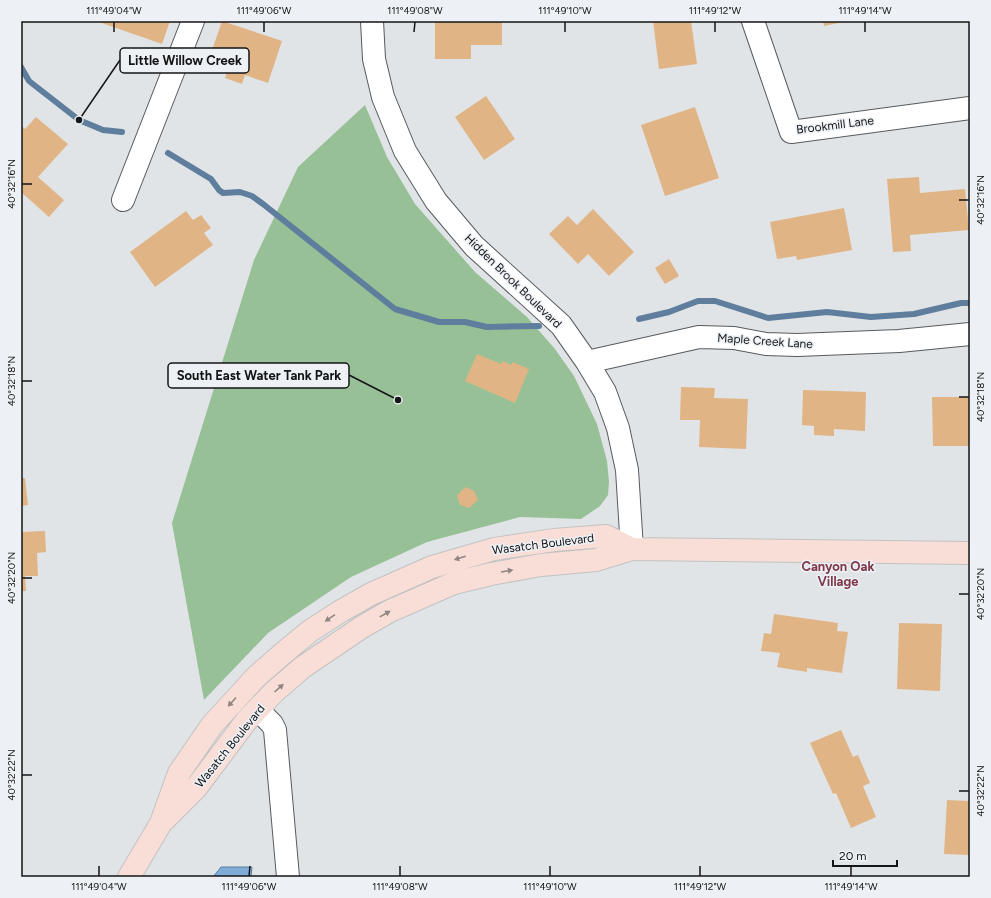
<svg xmlns="http://www.w3.org/2000/svg" width="991" height="898" viewBox="0 0 991 898" font-family="Figtree,sans-serif">
<style>
.green{fill:#97c096}
.water{fill:#7fabd7;stroke:#5f7e9d}
.lines{fill:none;stroke-linecap:round;stroke-linejoin:round}
.stream{stroke:#5f7e9d;stroke-width:6}
.building{fill:#e1b486}
.minor-casing{stroke:#585b5e;stroke-width:24}
.major-casing{stroke:#c2c2c2;stroke-width:24}
.minor{stroke:#fff;stroke-width:22}
.major{stroke:#f8ded7;stroke-width:22}
.oneway{fill:#918480}
.ticks{fill:none;stroke:#141516;stroke-width:1.5}
.labels{text-anchor:middle;dominant-baseline:central;stroke-width:3;stroke-linejoin:round;paint-order:stroke}
.street-label{font-size:12px;fill:#141516;stroke:#edf1f5}
.neighbourhood-label{font-size:13px;font-weight:bold;fill:#80394a;stroke:#edf1f5}
.leader{fill:none;stroke:#141516;stroke-width:1.5}
.callout-dot{fill:#141516;stroke:#edf1f5;stroke-width:1.5}
.callout{fill:#edf1f5;stroke:#141516;stroke-width:1.5}
.callout-label{font-size:13px;text-anchor:middle;font-weight:bold;fill:#141516}
.neatline{fill:none;stroke:#141516;stroke-width:1.5}
.ticks-label{font-size:10px;text-anchor:middle;fill:#141516}
</style>
<rect width="100%" height="100%" fill="#e0e4e7"/>
<path class="green" d="M365 105 387 157 415 204 475 272 527 317 555 349 574 376 597 424 607 461 609 482 608 495 600 506 581 519 520 517 427 542 351 577 268 633 204 700 172 523 254 260 298 167Z"/>
<path class="water" d="M221 867H252L251 877H213Z"/>
<g class="lines">
<path class="stream" d="M21 67 29 81 79 120 103 130 122 132
M168 153 211 179 219 190 223 193 240 192 252 196 263 204 395 309 439 322H465L487 327 539 326
M639 319 669 312 698 301H715L768 318 827 312 871 317 914 314 961 303H970"/>
</g>
<path class="building" d="M96 21H170L162 44Z
M222 21 282 41 268 83 245 75 242 84 225 78 229 66 209 59Z
M435 21H502V45H471V59H435Z
M653 21H691L697 64 659 69Z
M823 21H844V22L824 26Z
M486 96 515 139 484 160 455 117Z
M695 107 719 178 665 196 641 125Z
M36 117 68 144 38 177 64 200 49 217 21 192V125L25 129Z
M919 177 920 193 965 189 969 230 910 235 911 251 893 252 887 179Z
M844 208 852 250 797 260 796 256 777 259 770 222Z
M593 209 634 252 609 276 588 254 578 264 549 234 568 216 577 225Z
M186 211 193 220 201 215 211 228 204 233 213 245 155 287 130 252Z
M669 259 679 276 665 284 655 268Z
M477 354 501 364 503 361 511 365 513 362 529 369 515 403 465 381Z
M681 387 715 388 714 398 748 399 746 449 699 447 700 420H680Z
M803 390 866 392 865 431 834 429V436L814 435V426L802 425Z
M932 397H970V446H933Z
M21 478H25L28 505 21 506Z
M465 487 474 491 478 500 469 508 460 505 457 496Z
M45 531 46 552 37 553 38 576H25L26 591H21V532Z
M774 614 838 623 837 631 848 632 842 673 807 668V672L777 667 780 653 761 651 764 633 771 634Z
M899 623 942 624 940 691 897 689Z
M841 730 853 757 858 755 870 783 863 786 876 817 851 828 836 793 833 794 810 743Z
M947 800 970 801V855L944 854Z"/>
<g class="lines">
<g class="minor-casing">
<path id="minor" d="M372 21 374 59 383 97 405 151 436 201 474 246 561 325 587 362 605 392 618 428 627 470 632 549
M753 21 791 132 970 108
M123 200 193 21
M587 362 699 337 734 338 766 344 797 345 899 341 970 334
M258 710 272 724 275 730 288 877"/>
</g>
<g class="major-casing">
<path id="major" d="M161 823 196 788 247 720 274 692 303 667 362 627 390 611 454 583 491 574 541 565 596 560 632 549 970 553
M129 877 161 823 179 773 212 725 256 677 281 655 310 631 341 611 371 594 432 567 494 549 554 540 606 536 632 549"/>
</g>
<use href="#minor" class="minor"/>
<use href="#major" class="major"/>
</g>
<defs><path id="oneway-solid" d="M-6-.8H1V-3.2L6.5 0L1 3.2V.8H-6Z"/></defs>
<g class="oneway">
<use href="#oneway-solid" transform="translate(460 558) rotate(163)"/>
<use href="#oneway-solid" transform="translate(507 571) rotate(-10)"/>
<use href="#oneway-solid" transform="translate(385 614) rotate(-29)"/>
<use href="#oneway-solid" transform="translate(330 618) rotate(146)"/>
<use href="#oneway-solid" transform="translate(279 688) rotate(-42)"/>
<use href="#oneway-solid" transform="translate(232 702) rotate(132)"/>
</g>
<path class="ticks" d="M114 32V22M264 32V22M414 32 415 22M565 32V22M715 32V22M865 32V22M22 184H32M959 200H969M22 381H32M959 397H969M22 578H32M959 594H969M22 775H32M959 791H969M99 876V866M249 876 250 866M400 876V866M550 876V866M700 876V866M851 876V866"/>
<g class="labels">
<g class="street-label">
<text transform="translate(835 125) rotate(-7)">Brookmill Lane</text>
<text transform="translate(513 281) rotate(44)">Hidden Brook Boulevard</text>
<text transform="translate(765 341) rotate(4)">Maple Creek Lane</text>
<text transform="translate(543 544) rotate(-7)">Wasatch Boulevard</text>
<text transform="translate(230 746) rotate(-51)">Wasatch Boulevard</text>
</g>
<g class="neighbourhood-label">
<text x="838" y="566">Canyon Oak<tspan x="838" dy="15">Village</tspan></text>
</g>
</g>
<path class="leader" d="M79 120L120 60M398 400L349 375"/>
<g class="callout-dot">
<circle cx="79" cy="120" r="4"/>
<circle cx="398" cy="400" r="4"/>
</g>
<g class="callout">
<rect x="120" y="48" width="129" height="25" rx="4"/>
<rect x="168" y="363" width="181" height="25" rx="4"/>
</g>
<g class="callout-label">
<text x="185" y="65">Little Willow Creek</text>
<text x="259" y="380">South East Water Tank Park</text>
</g>
<rect width="991" height="898" fill="none" stroke="#edf1f5" stroke-width="44"/>
<path d="M833 860v6h64v-6" fill="none" stroke="#141516" stroke-width="2"/>
<text x="839" y="860" font-size="12" fill="#141516" stroke="#edf1f5" stroke-width="3" paint-order="stroke">20 m</text>
<rect x="22" y="22" width="947" height="854" class="neatline"/>
<g class="ticks-label">
<text x="114" y="14">111°49'04"W</text>
<text x="264" y="14">111°49'06"W</text>
<text x="415" y="14">111°49'08"W</text>
<text x="565" y="14">111°49'10"W</text>
<text x="715" y="14">111°49'12"W</text>
<text x="865" y="14">111°49'14"W</text>
<text transform="translate(11 184) rotate(-90)" y="4">40°32'16"N</text>
<text transform="translate(980 200) rotate(-90)" y="4">40°32'16"N</text>
<text transform="translate(11 381) rotate(-90)" y="4">40°32'18"N</text>
<text transform="translate(980 397) rotate(-90)" y="4">40°32'18"N</text>
<text transform="translate(11 578) rotate(-90)" y="4">40°32'20"N</text>
<text transform="translate(980 594) rotate(-90)" y="4">40°32'20"N</text>
<text transform="translate(11 775) rotate(-90)" y="4">40°32'22"N</text>
<text transform="translate(980 791) rotate(-90)" y="4">40°32'22"N</text>
<text x="99" y="890">111°49'04"W</text>
<text x="249" y="890">111°49'06"W</text>
<text x="400" y="890">111°49'08"W</text>
<text x="550" y="890">111°49'10"W</text>
<text x="700" y="890">111°49'12"W</text>
<text x="851" y="890">111°49'14"W</text>
</g>
</svg>
